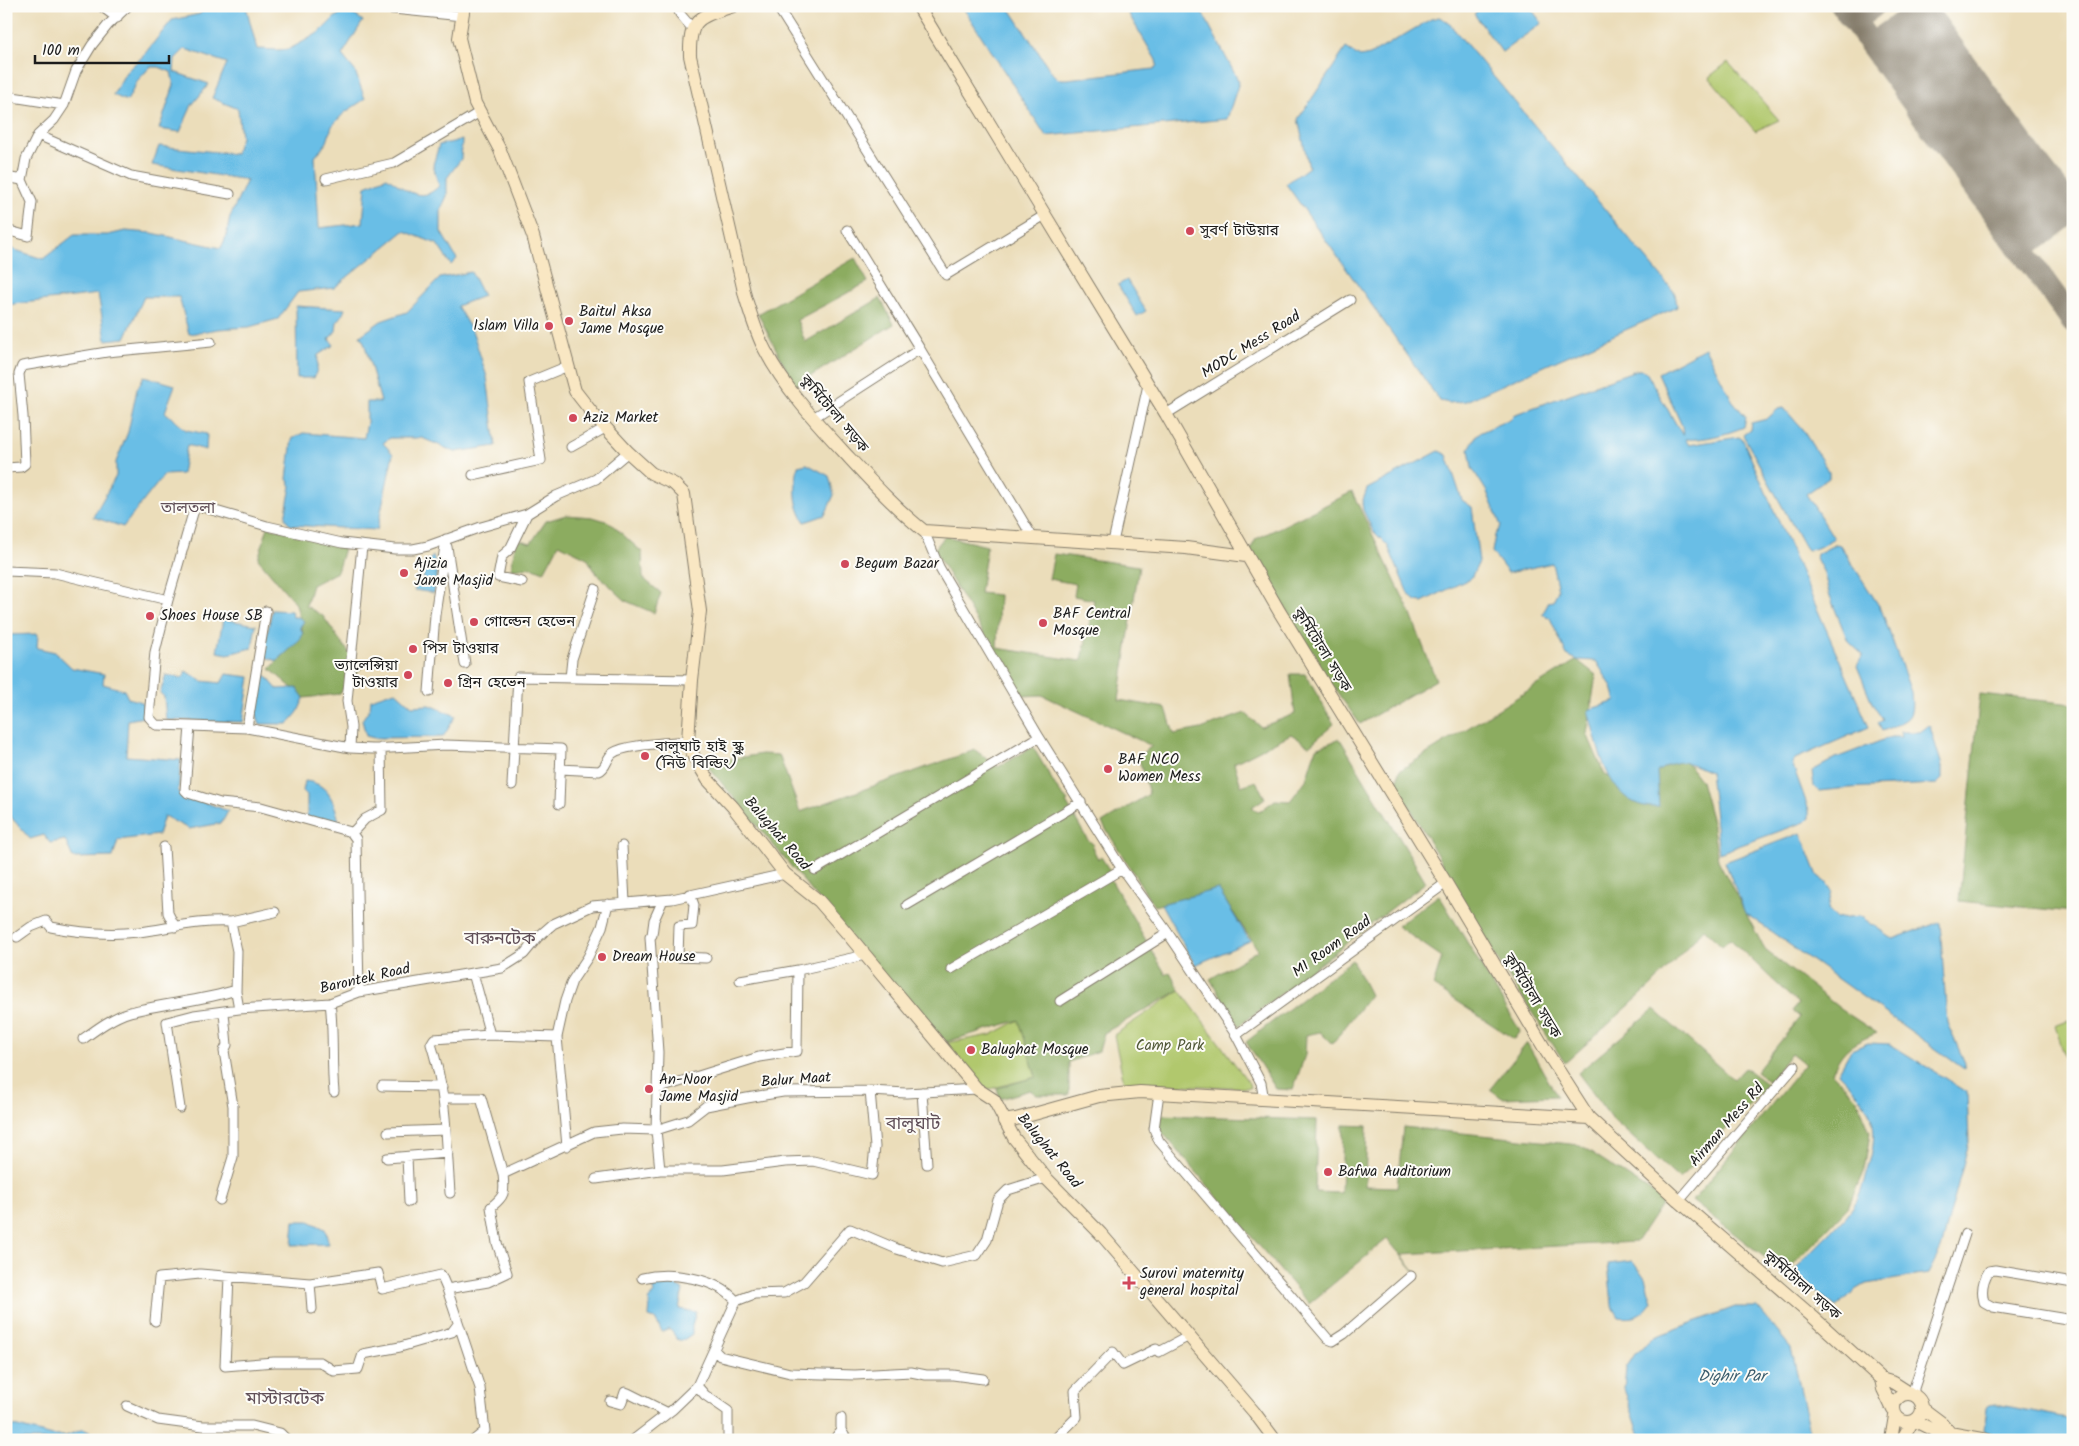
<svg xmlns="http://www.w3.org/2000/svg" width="2079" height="1446" viewBox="0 0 2079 1446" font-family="Kalam,'Noto Sans Bengali',sans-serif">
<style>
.green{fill:#b1c86d;stroke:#667244}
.forest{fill:#8cac60;stroke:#54643e}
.water{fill:#69bee6;stroke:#426d81}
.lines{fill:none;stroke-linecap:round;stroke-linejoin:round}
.taxiway{stroke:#847c6b;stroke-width:24}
.street-casing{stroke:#847c6b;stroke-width:11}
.secondary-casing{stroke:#847c6b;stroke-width:14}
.street{stroke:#fff;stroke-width:9}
.secondary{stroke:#f9e7c3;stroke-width:12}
.poi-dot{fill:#d1495b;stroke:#fdfcf7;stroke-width:2}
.labels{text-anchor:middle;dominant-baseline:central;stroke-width:4;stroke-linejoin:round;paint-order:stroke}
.poi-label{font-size:15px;fill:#1c1c1c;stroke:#fdfcf7;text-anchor:start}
.street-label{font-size:15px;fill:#1c1c1c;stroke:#fdfcf7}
.park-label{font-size:15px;fill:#505838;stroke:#fdfcf7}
.neighbourhood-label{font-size:16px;fill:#615059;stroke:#fdfcf7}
.water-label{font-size:16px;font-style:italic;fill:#3b5d6d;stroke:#fdfcf7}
.quarter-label{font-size:18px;fill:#615059;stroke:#fdfcf7}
</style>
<rect width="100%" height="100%" fill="#fdfcf7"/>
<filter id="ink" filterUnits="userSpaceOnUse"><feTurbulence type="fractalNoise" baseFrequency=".02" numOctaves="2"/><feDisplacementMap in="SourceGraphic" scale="10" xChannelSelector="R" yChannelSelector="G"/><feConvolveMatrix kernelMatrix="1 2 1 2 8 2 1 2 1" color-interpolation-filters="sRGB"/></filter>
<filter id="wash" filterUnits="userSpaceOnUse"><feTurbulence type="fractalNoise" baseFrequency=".0096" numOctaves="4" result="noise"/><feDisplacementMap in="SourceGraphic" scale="20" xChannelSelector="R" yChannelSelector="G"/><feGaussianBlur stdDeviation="1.12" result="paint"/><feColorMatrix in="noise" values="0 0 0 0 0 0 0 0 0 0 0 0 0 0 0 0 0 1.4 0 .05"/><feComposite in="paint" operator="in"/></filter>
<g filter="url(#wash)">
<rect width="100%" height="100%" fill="#ebddba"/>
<path class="green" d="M1728 62 1779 120 1755 131 1709 77Z
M1180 990 1249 1083 1250 1088 1124 1083 1114 1035Z
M2073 1019V1098L2068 1067 2055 1026Z
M1019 1020 1036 1077 986 1090 946 1043 991 1035Z"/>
<path class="forest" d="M855 258 868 282 797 320 805 342 880 298 894 324 795 386 758 314Z
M1352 492 1410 612 1436 680 1360 724 1316 663 1262 566 1250 550 1256 539Z
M566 515 593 517 609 522 642 552 643 578 661 593 654 613 626 601 596 573 587 558 559 544 544 572 531 567 511 569 516 539 531 543 546 521Z
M268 527 345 545 337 572 312 585 306 606 323 616 343 645 362 667 339 694 304 698 270 669 303 634 296 604 258 559Z
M945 536 987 546 980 593 999 595 997 648 1080 661 1082 660 1094 600 1074 596 1076 584 1049 579 1054 554 1139 566 1119 700 1166 708 1174 734 1201 729 1245 713 1261 727 1295 714 1290 674H1305L1334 724 1309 746 1291 734 1234 763 1241 786 1256 781 1265 798 1252 807 1259 812 1275 800 1290 801 1306 780 1316 748 1340 739 1426 882 1239 1026 1210 979 1258 950 1218 890 1154 906 1102 823 1149 794 1138 756 1152 746 1042 695 1021 696 934 550Z
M1577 660 1596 675 1587 734 1605 775 1646 791V761L1682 756 1701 781 1712 822 1718 860 1765 950 1842 1010 1877 1033C1852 1044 1843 1047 1832 1073L1858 1100 1870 1133 1864 1170 1848 1207 1785 1273 1692 1201 1805 1064 1791 1053 1769 1082 1756 1072 1800 1017 1792 1011 1798 1004 1730 939 1722 946 1704 929 1652 985 1565 1063 1495 956 1397 785 1399 771Z
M1980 694 2073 704V912L1959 901Z
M1033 747 1058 790 1068 801 1066 802 1087 839 1094 845 1092 847 1098 859 1101 857 1110 871 1107 873 1166 975 1170 972 1180 990 1104 1033 1099 1051 1069 1062V1095H1037L1030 1090 1000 1099 997 1088 1036 1077 1019 1020 939 1044 705 763 762 754 779 755 800 812 975 750 998 767Z
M1439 895 1520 1031 1514 1039 1433 986 1442 957 1397 926Z
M1352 960 1370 995 1332 1044 1320 1032 1306 1035 1305 1055 1293 1090 1276 1089 1246 1042Z
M1654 1009 1734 1080 1745 1068 1768 1085 1679 1179 1612 1119 1578 1073Z
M1527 1043 1557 1096 1502 1098 1490 1089Z
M1161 1115 1317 1120 1315 1192 1341 1193 1343 1125 1367 1126 1365 1186 1397 1187 1403 1127 1580 1145 1664 1200 1636 1242 1401 1254 1417 1274 1387 1239 1309 1304 1156 1125Z"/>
<path class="water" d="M207 6H246L257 49C267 49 279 51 288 49 291 49 319 33 322 30 337 16 342 4 363 21L342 55 355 71 365 99 344 113 332 126 327 142 315 157 319 228 363 223 366 186 387 177C405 189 421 205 439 186L433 165 439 145 462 140 461 159 447 178V196L441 209V232L457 259 451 265 437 244 404 231 334 288 298 292 278 319 249 327 218 329 189 334 179 297H144L125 338 106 340 98 294 6 305V247L43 259 74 235H108L125 231 152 233 221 248 226 237 230 217 247 180 152 165 159 146 235 154 241 137 238 109 212 98 227 63 185 49 175 59 174 72 209 84 192 105 180 132 159 129 174 85 171 72 159 67H150L138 80 127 101 113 95 126 72 142 57 172 20 200 14Z
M962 6H1008L1052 73 1058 79H1067L1154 69 1157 65 1156 60 1124 6H1199L1239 82 1227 119 1046 136Z
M1484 6H1529L1542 23 1502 52 1474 14Z
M1439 17 1447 21 1675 293 1677 307 1466 401 1449 403 1440 401 1286 184 1309 167 1298 119 1346 48 1360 57 1370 55 1431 19Z
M471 272 483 296 457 306 473 333 487 377 496 446 455 452 422 438H390L383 443 393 454 377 530 290 525 285 518 291 486 287 479 292 439 303 433 364 438 367 423V402H381L364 342 360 336 381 321 407 312 440 278Z
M1127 280 1146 311 1137 316 1118 285Z
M296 306 345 309 342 316 337 322 336 331 329 339 334 345 318 355 317 369 314 378H297Z
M1705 348 1732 400 1746 417 1744 427C1727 434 1702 441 1685 439L1689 445 1739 437 1743 440 1869 727 1795 759 1792 763 1809 810V818L1805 822 1719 853 1710 772C1687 762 1680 756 1657 772L1659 807C1607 810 1599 748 1588 710L1616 701 1612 687 1596 661 1577 660 1567 655 1550 618 1542 614 1547 606V602L1553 601 1558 590 1552 563 1508 573 1492 552 1495 535 1501 526 1487 492 1472 468 1469 449 1477 434 1512 418 1513 415 1636 370H1642L1646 372 1683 436 1682 426 1658 373Z
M144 376 175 385 165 412 186 430 207 434 206 450 187 445 182 474 164 475 123 527 93 517 116 476V462L128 432 137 389Z
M1784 408 1802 429 1829 472V478L1806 494 1834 538C1825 543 1818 550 1807 550L1804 546 1743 435 1750 430 1751 423 1767 419 1778 409Z
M1439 451 1447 455 1462 500 1472 507 1479 562 1471 578 1422 602 1415 601 1407 591 1388 546 1373 531 1363 510 1362 503 1367 489Z
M807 464 829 476 834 495 825 515 805 522C793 504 795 486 798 466Z
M1836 544 1840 545 1881 609 1911 692C1914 721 1909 718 1885 730L1882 731 1878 723 1883 720 1873 705 1857 666 1863 655 1848 641 1830 597 1824 573 1816 558 1817 554Z
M433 556 437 569 434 593 414 590C420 581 427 579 422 567Z
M272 610 291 611 293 617H298L304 621 300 627 303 634 300 640 277 661 263 656Z
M223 619 256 625 252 648 228 654 217 652Z
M38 634 37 648 55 652 72 668 104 674 103 684 124 690 128 698 142 702 144 717 128 720 126 756 181 760 178 792 228 811 222 823 189 829 164 816 158 835 118 840 113 857 73 858 65 840 50 843 44 835 30 839 10 816H6V635Z
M186 671 202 681 221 683 226 674 250 677 243 722 166 720 164 697 160 693 166 675 183 678Z
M262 671 277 689 297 688 304 698 298 712 288 724H260L254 708 259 674Z
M395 691 412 706 430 705 456 716 443 737 374 738 366 736 362 720 370 708 371 699Z
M1928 726 1930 727 1942 766V779L1937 784 1848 788 1819 791 1814 787 1812 771 1836 758 1891 737H1902L1901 732H1920Z
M305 781C328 783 334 801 339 821L332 823 307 818V795L303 791Z
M1801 833 1818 876 1826 882 1832 891 1828 909 1836 918 1860 916 1893 939 1940 922 1947 1023 1965 1063 1964 1069 1745 913 1725 862Z
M1218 889 1250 941 1195 965 1161 904Z
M1868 1043 1890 1044 1967 1092 1969 1142 1941 1249 1928 1274 1866 1284 1856 1290 1836 1307 1793 1272C1809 1252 1829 1236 1846 1216 1858 1203 1862 1188 1867 1171 1882 1122 1872 1108 1838 1073L1851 1050Z
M294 1221H309L325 1229 329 1244 292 1245Z
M1633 1261 1645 1278 1652 1302C1642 1316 1635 1319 1619 1317L1612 1305 1608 1264Z
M666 1279 674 1281 676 1286 683 1290 679 1309 696 1312 692 1326V1334L682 1341 677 1339 670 1329 662 1332 655 1319 649 1317 650 1303 648 1301 654 1293 652 1286 658 1280Z
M1735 1307H1757L1791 1348 1812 1440H1649L1639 1432 1624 1389 1626 1368 1635 1354 1652 1338Z
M1995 1404 2073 1419V1440H2037L1986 1433 1984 1429 1987 1408 1989 1405Z
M6 1424 53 1436H66L83 1429 106 1440H6Z"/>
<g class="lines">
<path class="taxiway" d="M1843 6 2073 321
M1922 6 2037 164 2073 210
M1851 17H1858L1873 6
M1869 42H1876L1923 8
M1880 57H1888L1935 24
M1893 74 1899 73 1946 39
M1904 89H1910L1958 56
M1916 107 1924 106 1970 72
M1926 120 1934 119 1981 87
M1939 138 1945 137 1993 104
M1950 153 1958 152 2004 119
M1961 168H1968L2015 134
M1972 184 1980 183 2026 149
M1983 198H1991L2037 164
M1995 214H2003L2050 181
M2007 231 2016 228 2060 194
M2018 246H2026L2073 210"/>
</g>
</g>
<g filter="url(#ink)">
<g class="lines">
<g class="street-casing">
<path id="street" d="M101 6 117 18
M364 6 462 16
M677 6 680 14 692 28
M777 6 946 275 1045 215
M6 96 64 105
M38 135 131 176 230 194
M6 177 22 180
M326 179 394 163 480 112
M6 230 28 236 32 202 22 180 26 159 38 135 54 120 64 105 76 71 92 45 108 25 128 6
M847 230 920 349
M1166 414 1350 300
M813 418 920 349 1033 538
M571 447 605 428
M6 468 21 467 25 464 23 416 19 374 22 366 107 352 211 342
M473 475 541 460 529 382 568 366
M924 531 939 567 1039 737 1122 869 1168 933 1236 1035 1261 1083 1264 1100
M1113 542 1148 385
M447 547 465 664
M6 571 55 573 168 600 193 513 196 508 202 507 267 526 342 543 395 549H413L428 546 481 527 527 514 556 496 596 479 628 452
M522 582 498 577 502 556 510 549 527 514
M168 600 155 652 149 717 156 725 190 726 185 790 188 793 220 803 261 807 351 832 356 839 359 992
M570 678 572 659 595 589
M429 692 435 615 446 539
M190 726 247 728 266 611
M247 728 350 748 372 749 446 745 561 749 559 804
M350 748 351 727 347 701 362 546
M560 769 599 771C607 768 606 758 613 753 626 744 670 743 688 741
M512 785 518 677 692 680
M352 833 365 819 382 810 381 748
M622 846 625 902
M164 847 168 913 175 927
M815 870 1039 737
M690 894 694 905 692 925 679 926 678 957 706 958
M663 900 654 920 652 935 650 937 658 1052 656 1130 660 1170H723L785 1162 813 1161 872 1175 875 1147 870 1091
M907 905 1081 802
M231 922 275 912
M17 937 31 927 46 921 51 927C80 933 110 935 139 932 170 928 200 920 231 922L237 951 236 992 239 1009 330 1003 359 992 502 968 524 954 538 937 553 924 592 906 672 899 785 874
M951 969 1122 869
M740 980 798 970
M1060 1001 1168 933
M330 1003C334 1032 331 1062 334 1092
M490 1035 557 1037 567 1146
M1236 1035 1446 883
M557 1037 565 1001 572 981 588 957 602 927 608 904
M83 1039C98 1028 113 1017 130 1012 165 1003 202 1001 236 990
M382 1086 442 1087
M657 1089 759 1057 797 1051 798 970 865 955
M922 1092 927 1164
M1159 1093 1154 1129 1159 1141 1328 1339 1333 1341 1344 1334 1411 1276
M443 1098H481L503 1174
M180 1108 167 1022 194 1015 239 1009
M446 1130 450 1193
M388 1132 446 1130C444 1100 440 1072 431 1044L434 1039 490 1035 473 973
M407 1157 409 1202
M387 1158 448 1153
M596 1179 660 1170
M220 1200 233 1157V1106L224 1051 227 1045 224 1013
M1679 1201 1795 1066
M229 1277 225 1366 274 1362H320L334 1371 358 1369 363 1354 400 1347 452 1332 458 1324
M642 1278C670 1271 717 1278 736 1301
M310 1283 312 1309
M2073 1283 1995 1270 1989 1271C1983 1280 1981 1291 1984 1302L1993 1307 2073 1320
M447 1289 480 1388 485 1431 474 1440
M736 1301 754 1294 784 1293 804 1282 850 1229 897 1249 942 1263 977 1255 987 1240 998 1200 1008 1190 1046 1178
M155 1321 159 1278 200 1274 310 1283 378 1273 382 1289 441 1275 447 1289 488 1282 507 1273 497 1243 491 1207C505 1196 505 1193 503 1174L594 1132 622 1129 656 1130 688 1120 706 1106 747 1098 783 1092 870 1091 906 1093 977 1089
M714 1350 720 1356 790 1373 855 1375 911 1372 926 1375H953L983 1379
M697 1386 705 1395 728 1411V1440
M1914 1395V1388L1965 1234
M610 1401 621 1404 625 1392 628 1393 668 1413
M127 1406 158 1420 203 1426H252L280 1433 287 1440
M841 1430 847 1440
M633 1440 672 1410 697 1386 736 1301
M834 1440 841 1430V1418
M1054 1440 1077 1417 1075 1391 1113 1352 1123 1365 1156 1349 1159 1352 1189 1336"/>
</g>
<g class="secondary-casing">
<path id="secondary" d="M464 6 459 38 475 103 500 150 533 236 575 391 593 414 628 452 651 473 674 484 684 494 700 611 692 680 688 741 694 757 708 780 733 807 785 874 819 901 846 932 977 1089 994 1100 1014 1138 1046 1178 1101 1234 1254 1412 1275 1440
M733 6C699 17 689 18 690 56L745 296C751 315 756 333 765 350 784 387 814 420 842 450 868 478 894 507 924 531L1186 548 1246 556
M918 6 1166 414 1279 611 1446 883 1546 1051 1589 1118 1679 1201 1813 1317 1881 1379 1894 1383 1911 1394
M1004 1121 1016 1119 1099 1096 1140 1092 1589 1118
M1881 1379 1883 1389 1893 1410
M1894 1408a14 14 0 1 1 28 0a14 14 0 1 1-28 0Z
M1922 1408 1942 1423 1950 1433
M1915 1421 1933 1430 1988 1440
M1891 1440 1895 1416
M1902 1440 1912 1422"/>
</g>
<use href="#street" class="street"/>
<use href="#secondary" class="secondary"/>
</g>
</g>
<g class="poi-dot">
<circle cx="1190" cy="231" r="5"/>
<circle cx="569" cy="321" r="5"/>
<circle cx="549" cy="326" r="5"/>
<circle cx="573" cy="418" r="5"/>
<circle cx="845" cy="564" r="5"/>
<circle cx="404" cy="573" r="5"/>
<circle cx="150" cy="616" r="5"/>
<circle cx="474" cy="622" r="5"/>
<circle cx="1043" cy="623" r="5"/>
<circle cx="413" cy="649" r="5"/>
<circle cx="408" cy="675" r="5"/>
<circle cx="448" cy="683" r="5"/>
<circle cx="645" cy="756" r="5"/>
<circle cx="1108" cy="769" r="5"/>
<circle cx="602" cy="957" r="5"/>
<circle cx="971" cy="1050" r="5"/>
<circle cx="649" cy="1089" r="5"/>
<circle cx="1328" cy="1172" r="5"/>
<path d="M1126.5 1275.5h5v5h5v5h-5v5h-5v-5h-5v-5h5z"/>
</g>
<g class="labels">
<g class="poi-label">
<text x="1200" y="231">সুবর্ণ টাউয়ার</text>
<text x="579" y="312">Baitul Aksa<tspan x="579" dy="17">Jame Mosque</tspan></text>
<text x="539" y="326" text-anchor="end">Islam Villa</text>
<text x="583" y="418">Aziz Market</text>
<text x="414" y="564">Ajizia<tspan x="414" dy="17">Jame Masjid</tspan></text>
<text x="855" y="564">Begum Bazar</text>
<text x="1053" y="614">BAF Central<tspan x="1053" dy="17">Mosque</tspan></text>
<text x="160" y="616">Shoes House SB</text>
<text x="484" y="622">গোল্ডেন হেভেন</text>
<text x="423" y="649">পিস টাওয়ার</text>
<text x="398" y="666" text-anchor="end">ভ্যালেন্সিয়া<tspan x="398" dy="17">টাওয়ার</tspan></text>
<text x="458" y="683">গ্রিন হেভেন</text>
<text x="655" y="747">বালুঘাট হাই স্কুল<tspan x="655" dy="17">(নিউ বিল্ডিং)</tspan></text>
<text x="1118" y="760">BAF NCO<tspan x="1118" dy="17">Women Mess</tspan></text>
<text x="612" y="957">Dream House</text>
<text x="981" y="1050">Balughat Mosque</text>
<text x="659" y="1080">An-Noor<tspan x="659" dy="17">Jame Masjid</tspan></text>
<text x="1338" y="1172">Bafwa Auditorium</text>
<text x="1140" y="1274">Surovi maternity<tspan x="1140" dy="17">general hospital</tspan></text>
</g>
<g class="street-label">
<text transform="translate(1251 345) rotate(-32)">MODC Mess Road</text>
<text transform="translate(834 414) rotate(50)">কুর্মিটোলা সড়ক</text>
<text transform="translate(1322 650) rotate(58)">কুর্মিটোলা সড়ক</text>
<text transform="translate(777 834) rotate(49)">Balughat Road</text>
<text transform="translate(1332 947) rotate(-36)">MI Room Road</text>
<text transform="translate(365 979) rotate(-13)">Barontek Road</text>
<text transform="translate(1532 996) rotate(59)">কুর্মিটোলা সড়ক</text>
<text transform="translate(796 1080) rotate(-4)">Balur Maat</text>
<text transform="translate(1727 1125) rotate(-49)">Airman Mess Rd</text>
<text transform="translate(1049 1151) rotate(51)">Balughat Road</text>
<text transform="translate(1802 1286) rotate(41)">কুর্মিটোলা সড়ক</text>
</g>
<g class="park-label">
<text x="1170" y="1046">Camp Park</text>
</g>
<g class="neighbourhood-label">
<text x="188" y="508">তালতলা</text>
</g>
<g class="water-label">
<text x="1732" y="1376">Dighir Par</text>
</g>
<g class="quarter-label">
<text x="500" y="939">বারুনটেক</text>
<text x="913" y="1124">বালুঘাট</text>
<text x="285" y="1399">মাস্টারটেক</text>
</g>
</g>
<rect width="2079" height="1446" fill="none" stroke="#fdfcf7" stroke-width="25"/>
<path d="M35 55v8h134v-8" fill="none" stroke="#1c1c1c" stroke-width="2.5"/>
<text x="42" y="55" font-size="15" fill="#1c1c1c" stroke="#fdfcf7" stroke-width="4" paint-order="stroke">100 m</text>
</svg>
